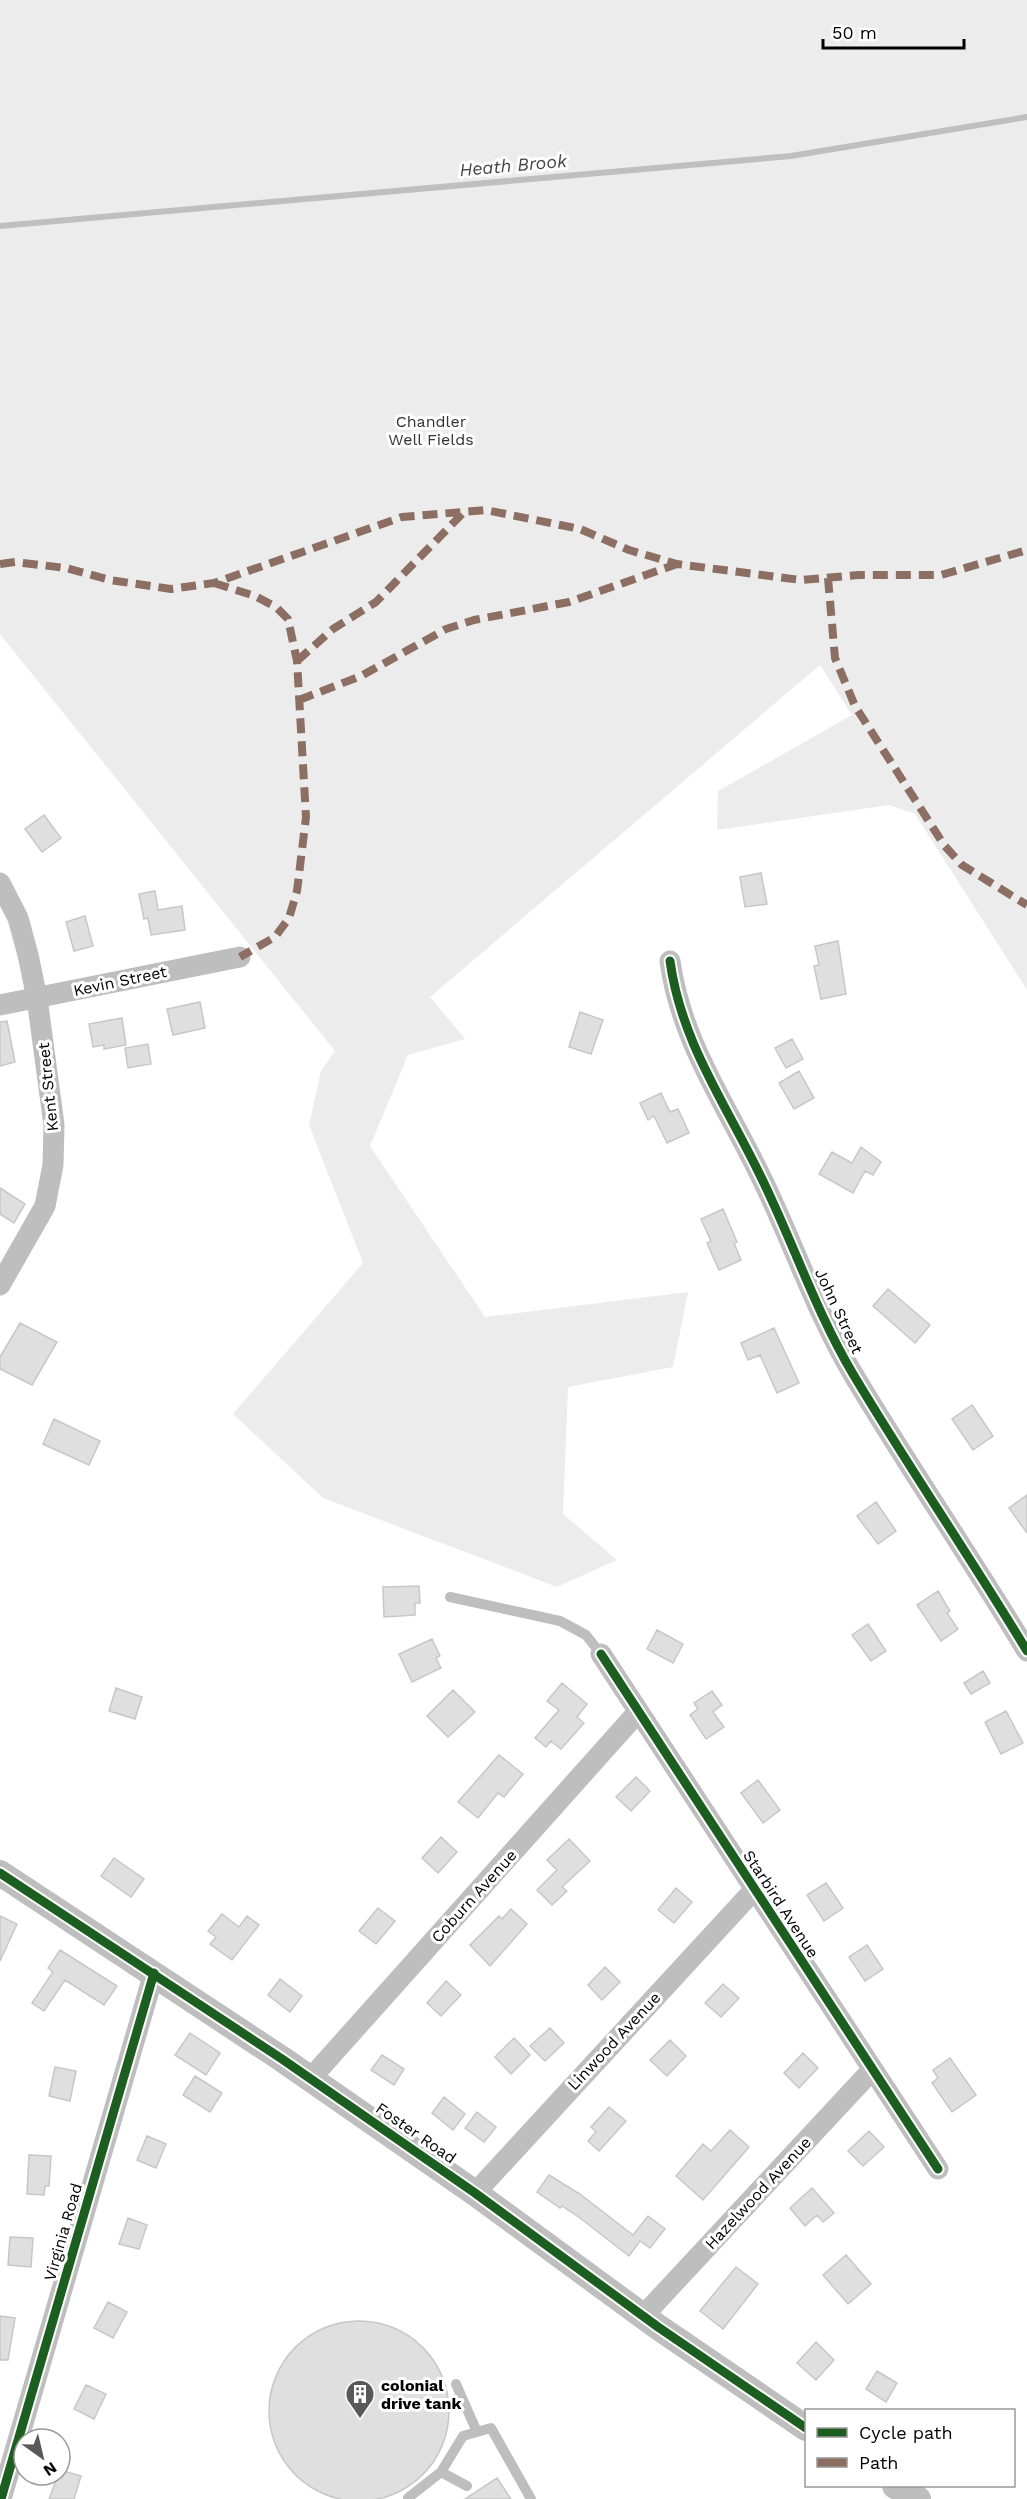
<svg xmlns="http://www.w3.org/2000/svg" width="1027" height="2499" viewBox="0 0 1027 2499" font-family="'Work Sans',sans-serif">
<style>
.green{fill:#ececec}
.lines{fill:none;stroke-linecap:round;stroke-linejoin:round}
.stream{stroke:#bfbfbf;stroke-width:6}
.building{fill:#dfdfdf;stroke:#c7c7c7;stroke-width:1.5}
.service{stroke:#bebebe;stroke-width:10}
.minor{stroke:#bebebe;stroke-width:21}
.tertiary{stroke:#bebebe;stroke-width:26}
.quiet{stroke:#8d6e63;stroke-width:8;stroke-dasharray:15 8;stroke-linecap:butt}
.cycleway-casing{stroke:#fff;stroke-width:13}
.cycleway{stroke:#1b5e20;stroke-width:9}
.labels{text-anchor:middle;dominant-baseline:central;stroke-width:6;stroke-linejoin:round;paint-order:stroke}
.park-label{font-size:16px;fill:#333;stroke:#fff}
.street-label{font-size:16px;fill:#000;stroke:#fff}
.poi-label{font-size:16px;font-weight:bold;fill:#000;stroke:#fff;text-anchor:start}
.water-label{font-size:18px;font-style:italic;fill:#444;stroke:#fff}
</style>
<rect width="100%" height="100%" fill="#fff"/>
<path class="green" d="M0 0H1027V990L915 814 889 805 717 830 718 791 852 715 820 665 430 997 465 1039 408 1055 370 1146 485 1317 688 1292 673 1367 568 1387 563 1514 617 1560 557 1587 323 1498 233 1414 363 1263 309 1125 321 1071 335 1051 0 634Z"/>
<g class="lines">
<path class="stream" d="M0 226 791 156 1027 117"/>
</g>
<path class="building" d="M44 815 61 838 42 852 25 829Z
M761 873 767 904 745 907 740 877Z
M155 891 158 910 182 906 185 930 151 935 148 918 144 919 139 894Z
M85 916 93 946 74 951 66 922Z
M838 941 846 994 821 999 814 966 819 965 815 946Z
M200 1002 205 1028 173 1035 167 1009Z
M580 1012 603 1020 591 1054 569 1047Z
M122 1018 126 1045 104 1049V1045L93 1047 89 1024Z
M7 1021 15 1062 0 1066V1022Z
M792 1039 803 1059 786 1068 775 1048Z
M148 1044 151 1064 128 1068 125 1048Z
M799 1071 814 1098 794 1109 779 1083Z
M661 1093 670 1112 678 1109 689 1133 667 1143 654 1116 648 1120 640 1103Z
M861 1147 881 1162 873 1175 865 1171 853 1193 819 1174 832 1152 852 1163Z
M0 1188 25 1204 14 1223 0 1214Z
M723 1209 737 1242 734 1243 741 1260 719 1270 707 1243 711 1241 701 1219Z
M888 1289 930 1325 915 1343 873 1306Z
M20 1323 57 1342 32 1385 0 1369V1357Z
M774 1328 799 1383 777 1393 760 1355 748 1360 741 1343Z
M972 1405 993 1436 973 1450 952 1419Z
M54 1419 100 1441 89 1465 43 1444Z
M1027 1495V1533L1009 1508Z
M876 1502 896 1531 878 1544 857 1516Z
M419 1586 420 1603H415V1615L384 1617 383 1587Z
M938 1591 950 1611 947 1613 958 1629 941 1641 917 1605Z
M868 1624 886 1651 871 1661 852 1635Z
M657 1630 683 1644 673 1663 647 1649Z
M432 1639 440 1656 436 1658 441 1668 412 1682 399 1654Z
M983 1671 990 1683 971 1694 964 1683Z
M562 1683 587 1704 577 1717 584 1723 561 1749 551 1741 546 1747 535 1738 559 1710 547 1701Z
M116 1688 142 1697 135 1719 109 1711Z
M453 1690 475 1712 448 1737 427 1716Z
M712 1691 722 1705 713 1712 724 1727 706 1739 690 1715 698 1709 694 1703Z
M1006 1711 1023 1743 1001 1754 985 1722Z
M499 1755 523 1774 504 1797 498 1793 478 1818 458 1802Z
M636 1777 650 1791 631 1811 616 1797Z
M758 1780 780 1810 763 1823 741 1793Z
M441 1837 457 1852 438 1873 422 1858Z
M569 1839 590 1861 562 1887 567 1891 552 1905 537 1890 557 1870 547 1860Z
M114 1858 144 1879 131 1897 101 1876Z
M826 1883 843 1908 824 1921 807 1895Z
M676 1888 692 1902 674 1923 658 1910Z
M378 1908 395 1921 376 1944 359 1931Z
M511 1909 527 1924 490 1966 470 1945 499 1916 502 1919Z
M222 1914 239 1927 247 1916 259 1925 232 1960 210 1944 216 1937 208 1931Z
M0 1916 17 1924 0 1961Z
M867 1945 883 1969 865 1981 849 1957Z
M60 1950 117 1986 104 2005 65 1980 44 2011 32 2003 53 1972 48 1968Z
M605 1967 620 1982 602 2000 588 1985Z
M280 1979 302 1996 290 2012 268 1995Z
M446 1981 461 1995 441 2016 427 2003Z
M723 1984 739 1998 721 2017 705 2003Z
M550 2028 564 2043 545 2061 530 2046Z
M190 2033 220 2053 206 2075 175 2055Z
M514 2038 530 2055 511 2074 495 2057Z
M670 2040 686 2056 667 2076 650 2060Z
M803 2053 818 2068 799 2088 784 2073Z
M382 2055 404 2069 394 2085 371 2070Z
M950 2058 976 2095 952 2112 932 2083 938 2078 933 2070Z
M55 2067 76 2071 70 2101 49 2096Z
M195 2076 222 2093 210 2112 183 2095Z
M444 2097 465 2114 453 2130 432 2113Z
M609 2107 626 2121 599 2151 588 2141 596 2132 591 2127Z
M477 2112 496 2127 484 2142 465 2128Z
M730 2130 749 2147 703 2200 676 2176 703 2144 711 2151Z
M869 2131 884 2147 863 2166 848 2151Z
M147 2136 166 2144 156 2168 137 2160Z
M29 2155 51 2156 49 2186H45L44 2195 27 2194Z
M549 2175 580 2194 633 2235 648 2216 665 2229 650 2248 640 2241 629 2256 580 2218 562 2206 560 2208 537 2192Z
M812 2188 834 2213 823 2222 817 2215 805 2226 790 2208Z
M128 2218 147 2225 139 2249 119 2244Z
M10 2237 33 2238 31 2267 8 2265Z
M846 2255 871 2284 848 2304 823 2275Z
M736 2267 758 2284 723 2329 700 2311Z
M108 2302 127 2312 113 2338 94 2328Z
M0 2316 15 2318 8 2360H0Z
M269 2411a90 90 0 1 1 180 0a90 90 0 1 1-180 0Z
M816 2342 834 2360 816 2380 797 2363Z
M877 2371 897 2383 886 2402 866 2389Z
M86 2385 106 2394 94 2419 74 2409Z
M60 2470 81 2476 74 2499H49Z
M497 2478 511 2499H465Z"/>
<g class="lines">
<path class="service" d="M450 1597 560 1621 586 1635 601 1654
M456 2384 477 2432
M467 2486 441 2472 463 2436 491 2428 531 2499
M408 2498 441 2472"/>
<path class="minor" d="M0 883 18 918 28 955 37 998 54 1125 53 1165 45 1206 0 1285
M670 961C681 1042 726 1104 761 1177 793 1242 816 1312 853 1374 909 1468 971 1558 1027 1651
M0 1005 240 957
M601 1654 938 2169
M311 2078 637 1713
M475 2193 754 1890
M643 2316 872 2070
M1 2499 154 1973"/>
<path class="tertiary" d="M0 1873 282 2059 475 2193 658 2327 806 2428
M895 2486 918 2499"/>
<path class="quiet" d="M0 564 15 562 66 568 110 580 171 589 214 583 402 517 486 510 580 529 629 550 677 564 801 580 859 575H941L1027 550
M828 578 835 658 855 706 944 845 962 865 1027 905
M214 583 255 596 276 607 288 619 297 661 306 817 297 891 289 918 275 937 240 957
M297 661 333 629 376 602 464 512
M299 700 361 676 446 629 474 620 569 602 677 564"/>
<g class="cycleway-casing">
<path id="cycleway" d="M670 961C681 1042 726 1104 761 1177 793 1242 816 1312 853 1374 909 1468 971 1558 1027 1651
M601 1654 938 2169
M0 1873 282 2059 475 2193 658 2327 806 2428
M1 2499 154 1973"/>
</g>
<use href="#cycleway" class="cycleway"/>
</g>
<defs>
<g id="building-pin" transform="scale(1.5)"><path d="M0 17L-7.5 6A9.5 9.5 0 1 1 7.5 6Z" fill="#595959" stroke="#fff"/><path d="M-4-6H4V6H1V3H-1V6H-4ZM-2.5-4.3h1.7v1.8h-1.7ZM.8-4.3h1.7v1.8H.8ZM-2.5-1h1.7V.8h-1.7ZM.8-1h1.7V.8H.8Z" fill="#fff"/></g>
</defs>
<g fill-rule="evenodd">
<use href="#building-pin" x="360" y="2394"/>
</g>
<g class="labels">
<g class="park-label">
<text x="431" y="421">Chandler<tspan x="431" dy="18">Well Fields</tspan></text>
</g>
<g class="street-label">
<text transform="translate(120 981) rotate(-12)">Kevin Street</text>
<text transform="translate(48 1087) rotate(-96)">Kent Street</text>
<text transform="translate(839 1311) rotate(65)">John Street</text>
<text transform="translate(474 1896) rotate(-48)">Coburn Avenue</text>
<text transform="translate(781 1904) rotate(57)">Starbird Avenue</text>
<text transform="translate(614 2041) rotate(-47)">Linwood Avenue</text>
<text transform="translate(416 2133) rotate(35)">Foster Road</text>
<text transform="translate(758 2193) rotate(-47)">Hazelwood Avenue</text>
<text transform="translate(63 2232) rotate(-74)">Virginia Road</text>
</g>
<g class="poi-label">
<text x="381" y="2385">colonial<tspan x="381" dy="18">drive tank</tspan></text>
</g>
<g class="water-label">
<text transform="translate(513 165) rotate(-5)">Heath Brook</text>
</g>
</g>
<rect x="805" y="2409" width="210" height="78" fill="#ffffff" stroke="#999999" stroke-width="1.5"/>
<rect x="817" y="2428" width="30" height="9" fill="#1b5e20" stroke="#999999" stroke-width="1.5"/>
<text x="859" y="2439" font-size="18" fill="#000000">Cycle path</text>
<rect x="817" y="2458" width="30" height="9" fill="#8d6e63" stroke="#999999" stroke-width="1.5"/>
<text x="859" y="2469" font-size="18" fill="#000000">Path</text>
<g transform="translate(42 2457) rotate(146)"><circle r="28" fill="#ffffff" stroke="#999999" stroke-width="1.5"/>
<path d="M0-4.5L10 22L0 15L-10 22Z" fill="#595959"/>
<text y="-9" font-size="16" font-weight="bold" text-anchor="middle" fill="#000000">N</text>
</g>
<path d="M823 39v9h141v-9" fill="none" stroke="#000000" stroke-width="3"/>
<text x="832" y="39" font-size="18" fill="#000000" stroke="#ffffff" stroke-width="4.5" paint-order="stroke">50 m</text>
</svg>
